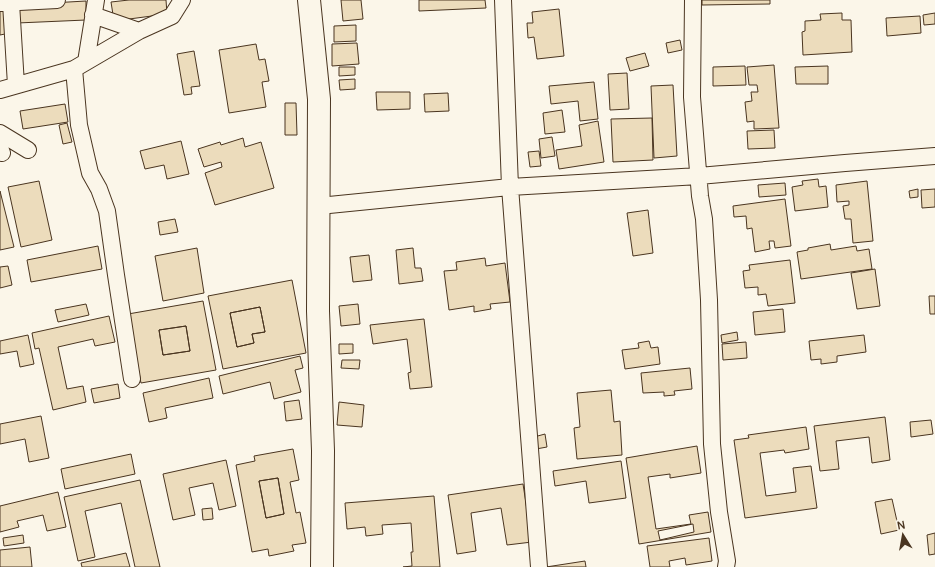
<svg xmlns="http://www.w3.org/2000/svg" width="935" height="567" viewBox="0 0 935 567" font-family="Manrope,sans-serif">
<style>
.building{fill:#ecdcbc;stroke:#4a3520;fill-rule:evenodd}
.lines{fill:none;stroke-linecap:round;stroke-linejoin:round}
.street-casing{stroke:#4a3520;stroke-width:18}
.secondary-casing{stroke:#4a3520;stroke-width:24}
.street{stroke:#fbf6e9;stroke-width:16}
.secondary{stroke:#fbf6e9;stroke-width:22}
</style>
<rect width="100%" height="100%" fill="#fbf6e9"/>
<path class="building" d="M129 0H166L167 14 114 21 111 2Z
M341 0H361L363 19 343 21Z
M419 0H485L486 8 419 11Z
M702 0H770V4L702 5Z
M86 1V20L17 23 16 5Z
M6 7 10 33 0 35V8Z
M559 9 564 56 537 59 534 37 528 38 527 23H533L532 12Z
M842 13V20H851L852 52 803 55 802 32 805 31V21L821 20 820 14Z
M935 13V24L924 25 923 15Z
M920 16 921 33 887 36 886 18Z
M356 25V41L334 42V26Z
M680 40 682 50 668 53 666 43Z
M357 43 359 64 332 66V44Z
M256 44 259 60 265 59 269 81 262 82 266 107 229 113 219 50Z
M194 51 200 86 191 87 192 94 184 95 177 54Z
M645 53 649 66 630 71 626 58Z
M774 65 779 128 754 129V121L747 122 745 102 752 101 751 92H758L757 85H749L747 67Z
M745 66 746 85 713 86V67Z
M828 66V84H796L795 67Z
M339 67H355V75L339 76Z
M627 73 629 109 610 110 608 74Z
M355 79V89L340 90 339 80Z
M594 82 598 119 580 121 578 101 551 104 549 86Z
M673 85 677 156 654 158 651 86Z
M376 92H410V109L377 110Z
M448 93 449 111 425 112 424 94Z
M285 103H296L297 135H285Z
M65 104 68 122 23 129 20 111Z
M562 110 565 132 545 134 543 113Z
M652 118 653 160 613 162 611 119Z
M598 121 604 162 559 169 556 150 582 146 579 125Z
M67 123 72 142 63 144 59 125Z
M774 130 775 148 748 149 747 131Z
M552 137 555 156 541 158 539 139Z
M243 138 245 147 261 142 274 188 215 205 205 173 222 167 221 162 204 167 198 149 220 142 221 145Z
M181 141 189 174 167 179 164 165 145 169 140 151Z
M539 151 541 166 530 167 528 152Z
M818 179 819 187 826 186 828 207 795 211 792 187 803 185 802 181Z
M39 181 52 240 21 247 8 187Z
M867 181 873 241 853 243 851 219H845L843 206 849 205V201L837 202 836 185Z
M785 183 786 195 759 197 758 185Z
M918 189V197L910 198 909 191Z
M935 189V207L922 208 921 190Z
M0 191 14 247 0 250Z
M785 199 791 246 775 248 774 241H769L770 249 755 252 752 228 747 229 746 216 734 217 733 206Z
M648 210 653 253 633 256 627 213Z
M175 219 178 232 160 235 158 222Z
M830 244 831 250 856 246 857 251 869 249 872 269 801 279 797 252 808 250V248Z
M98 246 102 269 31 282 27 260Z
M197 248 204 293 163 301 155 256Z
M413 248 415 268H421L423 281 399 284 396 250Z
M369 255 372 280 353 282 350 257Z
M485 258 486 266 505 263 510 302 490 304 491 309 474 312V306L449 310 444 271 457 270 456 262Z
M790 260 795 303 768 306 766 294 758 295V287L745 288 743 271 750 270 749 265Z
M8 266 12 285 0 288V267Z
M875 269 880 306 857 309 851 273Z
M292 280 306 353 223 369 208 296ZM260 307 265 332 252 334 254 343 237 347 230 313Z
M929 296H935V314H930Z
M203 301 216 370 141 383 128 314ZM186 326 190 351 163 355 159 330Z
M86 304 89 315 58 322 55 310Z
M358 304 360 324 341 326 339 306Z
M260 307 265 332 252 334 254 343 237 347 230 313Z
M783 309 785 332 755 335 753 312Z
M109 316 115 342 95 346 93 339 58 347 67 389 83 386 86 402 53 410 39 348 35 349 32 333Z
M424 319 432 387 410 389 408 373 411 372 407 339 373 344 370 325Z
M186 326 190 351 163 355 159 330Z
M737 332 738 340 722 343 721 335Z
M28 335 34 364 20 367 17 351 0 354V341Z
M864 335 866 352 837 356V362L821 364V359L811 360 809 341Z
M649 341 651 348 658 347 660 364 625 369 622 350 639 348 638 343Z
M746 342 747 358 723 360 722 344Z
M339 344H353V353L339 354Z
M300 356 303 368 295 370 301 392 274 399 270 382 223 394 219 376Z
M342 360H360L359 369 341 368Z
M690 368 692 389 674 391 675 395 664 396V392L643 393 641 373Z
M209 378 213 398 165 408 167 418 149 422 143 393Z
M118 384 120 398 94 403 91 389Z
M611 390 614 422 620 421 622 455 577 459 574 428 580 427 577 393Z
M299 400 302 419 286 421 284 402Z
M339 402 364 405 362 427 337 425Z
M41 416 49 458 29 462 25 439 0 444V424Z
M885 417 890 460 872 463 869 437 836 441 839 469 820 471 814 426Z
M931 420 933 434 911 437 910 422Z
M806 427 809 449 785 453 784 450 760 453 766 496 796 492 793 468 811 466 817 508 745 518 734 440 749 438 748 435Z
M545 434 547 447 536 449 534 437Z
M697 446 701 473 670 478V474L648 477 656 529 691 524 689 515 708 512 711 532 639 544 626 458Z
M293 449 299 480 290 482 296 513 300 512 306 543 292 545 294 551 269 556 268 549 252 552 236 465 255 461 254 456ZM278 478 284 514 266 518 259 481Z
M131 454 135 474 65 489 61 469Z
M226 460 236 506 219 510 213 483 189 488 195 515 173 520 163 474Z
M621 461 626 498 589 503 586 481 555 486 553 471Z
M278 478 284 514 266 518 259 481Z
M140 480 160 567H135L121 503 85 511 95 557 78 561 64 497Z
M523 484 532 542 507 545 501 508 471 513 476 551 457 554 448 495Z
M58 492 66 527 47 531 43 515 17 521 19 527 0 532V506Z
M434 496 440 567H403L412 566 411 552H413L411 523 382 525 383 534 366 536 365 527 347 529 345 503Z
M892 499 899 530 881 534 875 502Z
M212 508 213 519 203 520 202 509Z
M693 524 694 532 660 540 658 531Z
M935 533V554L929 555 927 535Z
M23 535 24 543 4 546 3 538Z
M709 538 712 561 686 565 685 558 669 561 670 567H650L647 546Z
M30 547 32 567H0V550Z
M126 553 130 567H82L81 563Z
M585 561 586 567H546Z"/>
<g class="lines">
<g class="street-casing">
<path id="street" d="M503 0 510 187 539 567
M693 0 692 97 700 196 704 219 709 300 712 444 719 512 727 561 726 567
M0 3 57 0
M11 3 16 85
M93 15 139 31
M86 62 96 0
M74 69 79 125 90 173 99 189 107 211 116 275 132 379
M0 90 74 69 139 31 172 16 182 0
M0 133 28 150
M0 148 2 153
M319 206 510 187 699 176 845 163 935 156"/>
</g>
<g class="secondary-casing">
<path id="secondary" d="M309 0 319 99 318 311 323 451 322 567"/>
</g>
<use href="#street" class="street"/>
<use href="#secondary" class="secondary"/>
</g>
<g transform="translate(903 535) rotate(349)" stroke="#fbf6e9" stroke-width="3" paint-order="stroke">
<path d="M0-3L7 15L0 10L-7 15Z" fill="#4a3520"/>
<text y="-6" font-size="11" font-weight="bold" text-anchor="middle" fill="#4a3520">N</text>
</g>
</svg>
